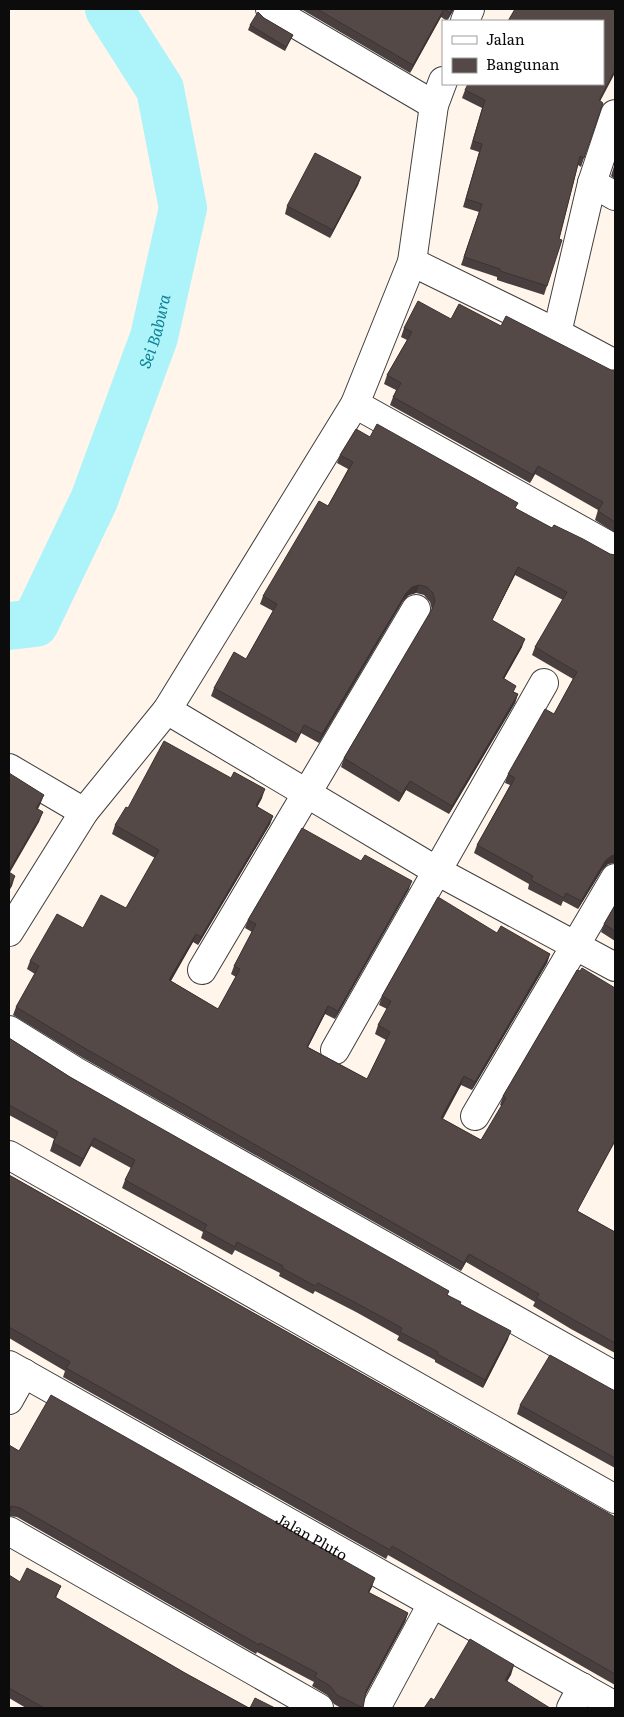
<svg xmlns="http://www.w3.org/2000/svg" width="624" height="1717" viewBox="0 0 624 1717" font-family="Literata,serif">
<style>
.lines{fill:none;stroke-linecap:round;stroke-linejoin:round}
.river{stroke:#adf3fa;stroke-width:48}
.minor-casing{stroke:#3f3f3f;stroke-width:30}
.minor{stroke:#fff;stroke-width:28}
.wall{fill:#493f3e}
.shaded-wall{fill:#3c3332}
.building{fill:#554948;stroke:#3c3332}
.labels{text-anchor:middle;dominant-baseline:central;stroke-width:5;stroke-linejoin:round;paint-order:stroke}
.street-label{font-size:15px;fill:#0c0c0c;stroke:#fff}
.water-label{font-size:16px;font-style:italic;fill:#0f8296;stroke:#fff}
</style>
<rect width="100%" height="100%" fill="#fff5eb"/>
<g class="lines">
<path class="river" id="s1" d="M9 626 35 623 94 500 154 337 183 208 160 89 109 9"/>
<g class="minor-casing">
<g id="minor">
<path d="M270 9 434 105"/>
<path d="M465 21 470 9"/>
<path d="M592 183 615 196"/>
<path d="M412 262 557 333 615 364"/>
<path d="M557 333 592 183 615 114"/>
<path d="M355 404 615 549"/>
<path d="M167 710 437 871 615 967"/>
<path d="M9 768 84 812"/>
<path d="M9 932 84 812 167 710 355 404 412 262 434 105 443 81"/>
<path d="M202 970 416 609"/>
<path d="M9 1030 75 1071 615 1376"/>
<path d="M335 1050 544 683"/>
<path d="M475 1116 615 878"/>
<path d="M9 1155 615 1499"/>
<path id="s2" d="M9 1365 615 1706"/>
<path d="M9 1400 24 1373"/>
<path d="M9 1531 319 1708"/>
<path d="M376 1708 432 1604"/>
<path d="M571 1708 582 1687"/>
</g>
</g>
<use href="#minor" class="minor"/>
</g>
<path class="wall" d="M301 9H454L447 21 441 17 410 73Z
M264 18 293 35 285 51 248 30 250 25Z
M465 90 600 101 584 158 581 167 578 165 547 286 544 295 497 280V277L461 265 479 212 463 207 479 152 470 149 482 108 462 98Z
M615 163V179L611 176Z
M361 177 358 185 330 238 285 214 287 206Z
M451 319 501 326 611 370H615V533L595 520 598 510 535 474 530 483 390 405 393 397 396 390 384 384 387 375 407 340 401 337 404 328Z
M370 437 516 509 552 528 610 554 615 555V863L608 864 602 870 578 909 563 901 561 906 528 889 529 884 474 853 477 845 510 785 505 783 508 774 554 714 573 679 532 655 535 647 563 600 515 575 492 620 522 647 504 679 514 692 518 694 515 703 449 814 406 790 399 802 341 767 344 758 432 610 430 602 424 595 416 593 409 595 403 601 319 743 301 733 296 743 211 696 214 688 246 659 273 611 260 604 263 596 328 506 348 469 337 463 340 455Z
M262 798 257 807 273 816 270 824 198 945 193 942 171 981 218 1009 236 977 231 974 234 966 252 932 245 928 248 920 409 889 335 1019 325 1014 308 1047 367 1079 386 1040 375 1034 378 1025 387 1009 379 1005 382 996 497 933 550 954 547 963 472 1090 461 1085 443 1119 481 1140 502 1106 500 1105 503 1096 615 988 578 1211 615 1232V1353L571 1329 533 1306 535 1302 466 1262 461 1271 83 1058 13 1015 16 1007 35 974 27 969 30 961 83 928 126 908 155 858 112 834 115 825 128 808Z
M615 905V941L601 932 604 924Z
M9 1038 70 1077 448 1295 508 1339 483 1388 435 1362V1360L397 1340 399 1336 356 1312 315 1291 313 1294 279 1276 280 1273 235 1250 232 1255 201 1238 203 1232 122 1188 125 1180 131 1168 91 1146 80 1167 50 1151 54 1139 9 1115Z
M9 1175 615 1517V1685L388 1555 386 1559 63 1377 65 1371 9 1338Z
M615 1391V1468L517 1414 520 1405Z
M9 1445 19 1451 372 1587 369 1593 408 1613 405 1622 365 1696 363 1708H341L334 1704 327 1695 312 1686 314 1682 257 1652 256 1654 17 1517 9 1516Z
M9 1575 20 1582 61 1586 56 1598 185 1673 249 1708H26L9 1698Z"/>
<path class="shaded-wall" d="M444 9 441 17 410 73 413 65Z
M452 9H454L447 21 450 13Z
M615 70V73L596 109 599 100Z
M361 177 358 185 330 238 333 230Z
M538 466 535 474 530 483 533 475Z
M518 567 515 575 488 628 492 620Z
M419 585 416 593 409 595 403 601 319 743 322 734 406 593 412 587Z
M525 639 522 647 500 686 503 678Z
M518 694 515 703 449 814 452 806Z
M304 725 301 733 296 743 299 735Z
M410 781 406 790 399 802 402 794Z
M265 789 262 798 253 815 256 806Z
M44 795 40 805 33 818 36 808Z
M43 812 39 822 9 874V870Z
M273 816 270 824 198 945 201 937Z
M615 855V862L608 864 602 870 578 909 581 901 605 861 611 856Z
M15 876 12 886 9 891V887Z
M412 881 409 889 335 1019 338 1011Z
M196 934 193 942 166 989 169 980Z
M550 954 547 963 472 1090 475 1082Z
M328 1006 325 1014 304 1055 307 1047Z
M464 1076 461 1085 438 1126 441 1118Z
M94 1138 91 1146 80 1167 83 1159Z
M615 1140V1142L573 1219 577 1211Z
M469 1254 466 1262 461 1271 464 1263Z
M511 1331 508 1339 483 1388 485 1380Z
M12 1506 9 1515V1508Z
M375 1578 372 1587 364 1601 368 1592Z
M408 1613 405 1622 362 1701 366 1691Z
M514 1665 511 1675 502 1690 505 1680Z"/>
<path class="building" d="M317 9H452L450 13 444 9 413 65Z
M515 9H615V70L599 100 603 103 584 158 580 156 559 239 562 240 547 286 500 271V269L464 257 482 204 466 199 482 144 473 141 485 100 465 90 468 84H603V21H508Z
M258 12 264 18 293 35 286 47 250 25Z
M315 153 361 177 333 230 287 206Z
M418 301 451 319 459 304 501 326 506 316 611 370H615V522L598 511 603 502 538 466 533 475 393 397 401 383 387 375 412 332 404 328Z
M377 424 518 503 515 508 552 528 554 525 583 539 610 554 615 555V855L611 856 605 861 581 901 566 893 564 898 531 880 533 876 477 845 515 778 508 774 545 709 554 714 577 672 535 647 567 592 518 567 492 620 525 639 503 678 516 686 513 692 518 694 452 806 410 781 402 794 344 758 432 609 435 601 433 593 427 587 419 585 412 587 406 593 322 734 304 725 299 735 214 688 234 652 246 659 277 604 263 596 319 501 328 506 353 462 340 455 356 429 370 437Z
M164 741 231 778 234 772 265 789 256 806 273 816 201 937 196 934 169 980 218 1009 240 969 234 966 256 924 248 920 302 828 361 861 365 855 412 881 338 1011 328 1006 307 1047 367 1079 390 1032 378 1025 391 1001 382 996 438 897 497 933 501 926 550 954 475 1082 464 1076 441 1118 481 1140 506 1098 503 1096 577 970 580 971 582 968 615 988V1140L577 1211 615 1232V1343L574 1320 536 1298 539 1294 469 1254 464 1263 86 1049 16 1007 39 966 30 961 57 914 83 928 101 895 126 908 159 850 115 825 126 807 128 808Z
M9 773 44 795 36 808 43 812 9 870Z
M9 872 15 876 9 887Z
M615 905V931L604 924Z
M9 1038 70 1077 449 1291 447 1295 461 1302 460 1304 511 1331 485 1380 437 1354 438 1352 400 1332 402 1328 358 1304 318 1283 315 1286 282 1268 283 1266 237 1242 235 1247 204 1230 207 1225 125 1180 135 1160 94 1138 83 1159 53 1143 58 1132 9 1105Z
M9 1175 615 1517V1674L392 1546 390 1550 66 1368 70 1362 9 1327Z
M550 1355 615 1391V1458L520 1405Z
M51 1395 375 1578 368 1592 408 1613 366 1691 363 1708 337 1695 330 1686 315 1677 317 1673 260 1643 259 1645 20 1508 12 1506 9 1508V1445L19 1451Z
M27 1568 61 1586 55 1597 185 1673 249 1708H44L9 1688V1575L20 1582Z
M470 1639 514 1665 505 1680 550 1708H424L431 1698 434 1700Z
M255 1698 275 1708H250Z"/>
<g class="labels">
<g class="street-label">
<text stroke="none"><textPath href="#s2" startOffset="348">Jalan Pluto</textPath></text>
</g>
<g class="water-label">
<text stroke="none"><textPath href="#s1" startOffset="342">Sei Babura</textPath></text>
</g>
</g>
<rect width="624" height="1717" fill="none" stroke="#0c0c0c" stroke-width="20"/>
<rect x="442" y="20" width="162" height="65" fill="#ffffff" stroke="#9e9e9e"/>
<rect x="452" y="36" width="25" height="8" fill="#ffffff" stroke="#9e9e9e"/>
<text x="486" y="45" font-size="15" fill="#0c0c0c">Jalan</text>
<rect x="452" y="58" width="25" height="15" fill="#554948" stroke="#9e9e9e"/>
<text x="486" y="70" font-size="15" fill="#0c0c0c">Bangunan</text>
</svg>
